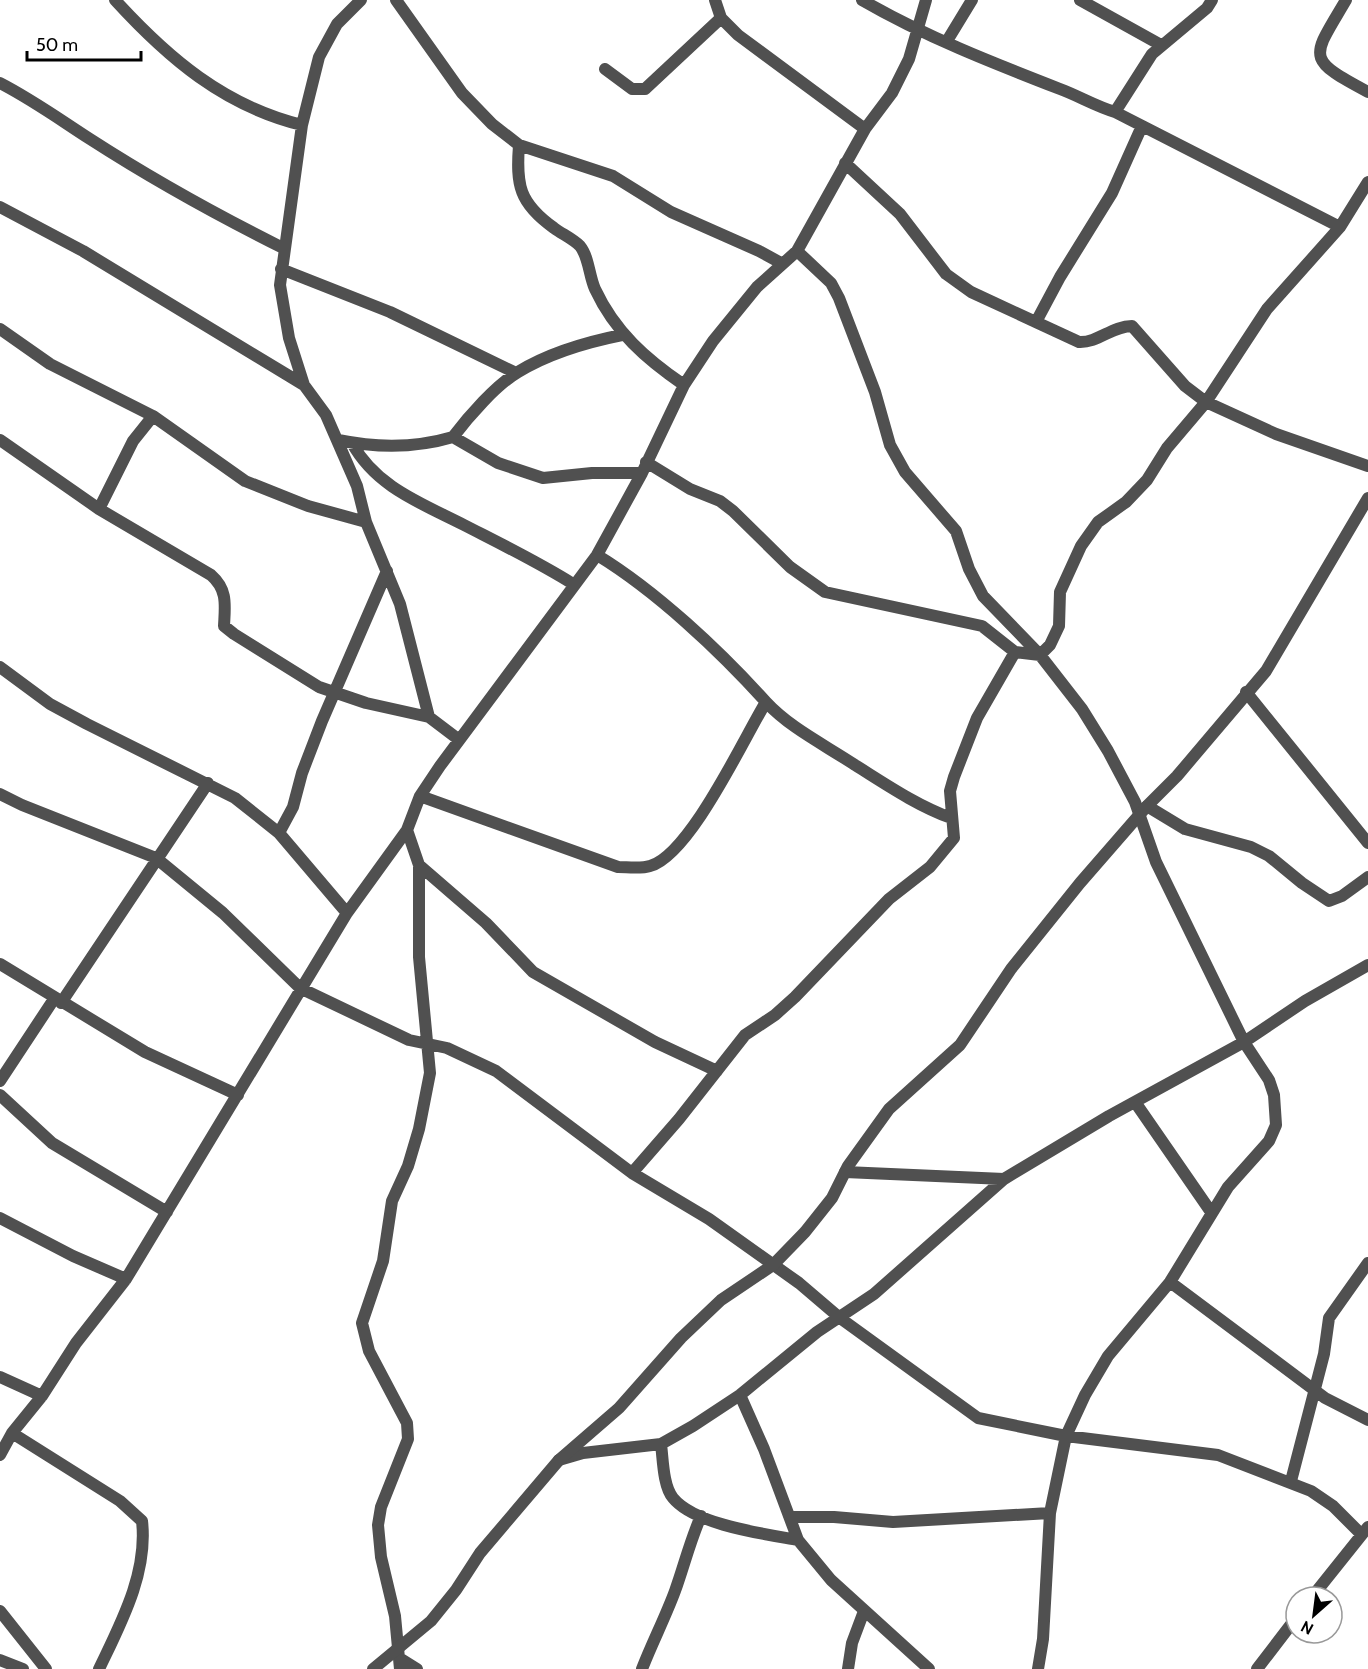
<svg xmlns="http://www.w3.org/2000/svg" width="1368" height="1669" viewBox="0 0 1368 1669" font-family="Cabin,sans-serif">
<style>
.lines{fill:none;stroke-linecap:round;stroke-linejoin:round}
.minor{stroke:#505050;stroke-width:12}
.tertiary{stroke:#505050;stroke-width:12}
</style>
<rect width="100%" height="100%" fill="#fff"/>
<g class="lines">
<path class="minor" d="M115 0C168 58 224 106 302 125
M361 0 337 24 319 57 302 125 280 285 289 338 304 385 326 415 357 486 366 522 400 604 429 717
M396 0 462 93 492 124 519 145 613 176 671 212 759 251 781 263
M715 0 721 18 738 35 865 129
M862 0C924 36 993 63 1060 89 1079 96 1095 106 1115 112L1340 227
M1080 0 1161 45
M1346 0C1312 58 1304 58 1368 92
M947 41 972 0
M605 69 632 89H645L721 18
M0 83C33 100 59 119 90 139 152 179 217 215 283 248
M1115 112 1152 54 1207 8 1212 0
M519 145C516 185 519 203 554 228 562 234 573 239 580 246 589 257 589 276 595 289 615 332 646 359 684 385
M845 163 900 214 946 274 971 292 1079 342C1098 343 1112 326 1132 326L1185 386 1206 402 1276 434 1368 466
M0 207 83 251 304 385
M797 251 831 283 839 298 875 392 890 445 905 472 956 531 969 569 983 596 1040 655 1082 709 1108 751 1135 802 1156 862 1244 1042 1269 1080 1274 1095 1276 1125 1269 1141 1228 1187 1170 1282 1108 1356 1085 1395 1066 1436 1050 1513 1043 1639 1038 1669
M281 269 390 312 516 373
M1036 322 1060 277 1112 193 1142 126
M0 329 50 364 153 416 245 481 308 506 366 522
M453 437C469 416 496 385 518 372 549 353 587 342 622 335
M0 440 99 509 211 575C228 590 225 605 224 626L234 634 319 687 366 703 429 717 458 739
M338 440C377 448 416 448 453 437L498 463 543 478 592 473H642
M352 443C376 487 421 503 464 525 501 544 538 562 573 584
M646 462 690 489 720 501 733 511 790 567 825 592 982 626 1015 652 1040 655 1050 645 1059 626 1060 592 1081 546 1098 522 1126 502 1147 480 1167 448 1206 402 1267 309 1340 227 1368 182
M99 509 133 441 153 416
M597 555C656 591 719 650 766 702 790 728 825 745 855 765 887 785 916 805 951 818
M0 667 50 704 87 724 235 798 279 833 347 913
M1246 692 1368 843
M0 794 22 805 156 858 223 913 300 988 409 1040 447 1048 496 1071 632 1173 709 1219 799 1283 840 1318 978 1418 1066 1436 1218 1455 1311 1491 1333 1506 1361 1534
M420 796 618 867C627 867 641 869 650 866 690 855 744 738 766 702
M1147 806 1185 829 1251 847 1269 856 1302 883 1329 901 1342 896 1368 877
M279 833 293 807 302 773 322 721 387 571
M419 865 486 923 533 972 655 1042 717 1071
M0 964 145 1052 238 1095
M61 1003 208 783
M0 1081 54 999
M0 1095 52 1143 167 1212
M1135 1102 1211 1212
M845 1172 1004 1179
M632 1173 679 1119 745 1035 775 1015 795 997 889 899 930 867 954 838 950 791 954 777 977 718 1015 652
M0 1218 73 1256 126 1279
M1170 1282 1325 1398 1368 1420
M0 1377 42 1396
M740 1395 764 1449 798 1540 831 1580 929 1669
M12 1433 120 1501 142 1521C148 1573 121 1623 99 1669
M661 1444C663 1459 663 1486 673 1498 695 1525 765 1534 798 1540
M0 1455 12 1433 42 1396 76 1343 126 1279 347 913 407 830 420 796 440 766 597 555 642 473 684 385 713 341 757 287 797 251 865 129 892 93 909 59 926 0
M559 1460 583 1453 661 1444 693 1426 740 1395 817 1332 874 1294 1004 1179 1109 1116 1244 1042 1305 1001 1368 965
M1291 1481 1324 1354 1329 1318 1368 1263
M791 1517H834L893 1522 1050 1513
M1312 1597 1368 1527
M0 1611 46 1669
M401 1659 417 1669
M0 1660 23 1669
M400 1669 395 1616 381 1557 378 1525 381 1507 408 1439 407 1423 369 1351 362 1323 383 1261 392 1201 408 1166 419 1129 430 1073 419 957V865L407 830
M642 1669C652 1643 665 1618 675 1591 684 1566 690 1541 701 1516
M848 1669 852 1643 864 1611
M1257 1669 1296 1618"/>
<path class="tertiary" d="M373 1669 431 1621 456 1590 480 1553 559 1460 619 1408 681 1338 721 1300 773 1265 805 1232 832 1198 848 1166 889 1109 960 1045 1011 969 1080 883 1147 806 1177 776 1266 671 1368 498"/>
</g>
<g transform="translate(1314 1615) rotate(208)"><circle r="28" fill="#ffffff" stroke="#999999" stroke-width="1.5"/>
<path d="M0-4.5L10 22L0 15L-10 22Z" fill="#000000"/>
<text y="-9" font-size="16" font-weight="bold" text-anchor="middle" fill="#000000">N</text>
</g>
<path d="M27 51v9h114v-9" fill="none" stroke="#000000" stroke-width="3"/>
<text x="36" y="51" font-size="18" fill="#000000" stroke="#ffffff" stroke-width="4.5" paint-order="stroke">50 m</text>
</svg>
